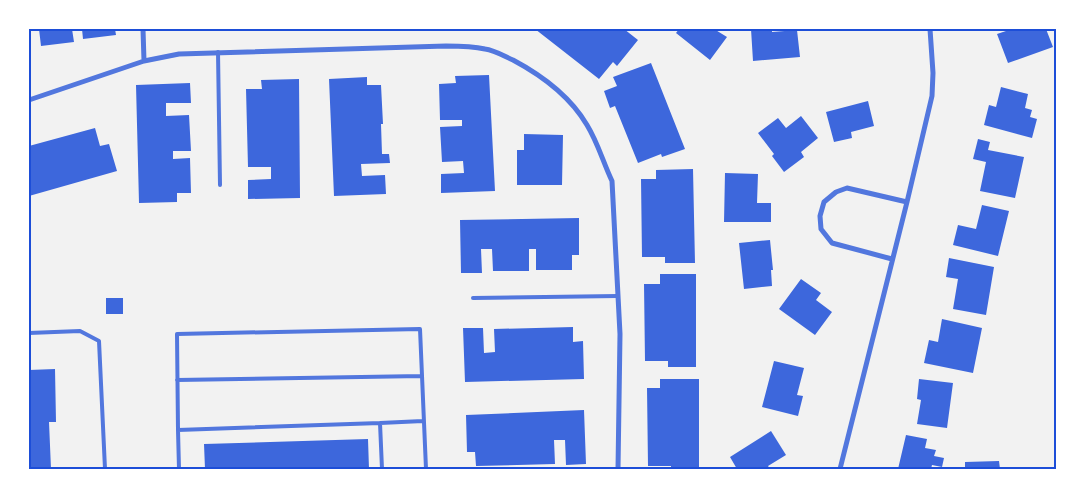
<svg xmlns="http://www.w3.org/2000/svg" width="1085" height="498" viewBox="0 0 1085 498" font-family="Mulish,sans-serif">
<style>
.building{fill:#3d67dc}
.lines{fill:none;stroke-linecap:round;stroke-linejoin:round}
.service{stroke:#5277de;stroke-width:4}
.minor{stroke:#5277de;stroke-width:5}
.neatline{fill:none;stroke:#1d4ed8;stroke-width:2}
</style>
<rect width="100%" height="100%" fill="#f2f2f2"/>
<path class="building" d="M39 29H72L74 42 41 46Z
M82 29H115L116 35 83 39Z
M535 29H624L638 40 617 66 613 62 599 79Z
M679 29H714L727 37 710 60 676 33Z
M751 29H772V32L797 30 800 57 753 61Z
M1012 29H1046L1053 47 1008 63 997 34Z
M651 63 685 149 662 157 661 154 638 163 615 106 610 108 604 91 617 86 613 77Z
M489 75 495 191 441 193V174L464 173 463 161 442 162 440 127 462 126V120H440L439 84 456 83 455 76Z
M367 77V85H381L383 124H381L382 154H389L390 163 361 164 362 176 385 175 386 194 334 196 329 79Z
M299 79 300 198 248 199V180L271 179V167H248L246 89H262L261 80Z
M190 83 191 103H166V116L189 115 191 151H173V159L190 158 191 193H177V202L139 203 136 85Z
M1001 87 1028 94 1025 108 1032 110 1030 117 1037 119 1032 138 984 125 989 105 996 107Z
M868 101 874 126 851 132 852 138 834 142 826 112Z
M801 116 818 138 801 152 804 157 784 172 772 156 774 154 758 133 778 118 786 128Z
M95 128 100 146 109 144 117 171 29 196V146Z
M524 134 563 135 562 185H517V150H524Z
M978 139 990 142 988 150 1024 157 1015 198 980 191 986 162 973 159Z
M693 169 695 263H665V257H642L641 179H656V170Z
M725 173 758 174 757 203H771V222H724Z
M982 205 1009 211 998 256 953 245 958 225 976 229Z
M579 218V255H572V270H536V249H529V271H493L492 249H481L482 273H461L460 220Z
M770 240 773 270H771L772 286 744 289 739 243Z
M949 258 994 267 986 315 953 309 958 279 946 277Z
M660 274H696V367H668V361H645L644 284H660Z
M801 279 821 293 816 300 832 312 815 335 779 309Z
M106 298H123V314H106Z
M942 319 982 328 973 373 924 363 929 340 938 342Z
M573 327V342L583 341 584 379 465 382 463 328H483L484 353 495 352 494 329Z
M774 361 804 368 797 395 803 396 798 416 762 407Z
M55 369 56 422H49L51 469H29V370Z
M660 379H699V469H671V466H648L647 388H660Z
M919 379 953 383 947 428 917 424 921 400 917 399Z
M584 410 586 464 566 465 565 440H554L555 464 476 466 475 452H467L466 415Z
M771 431 786 455 768 466 770 469H737L730 457Z
M906 435 927 439 925 448 936 450 934 456 944 458 942 467 932 465 931 469H898Z
M368 439 369 469H205L204 444Z
M999 461 1000 469H965V462Z"/>
<g class="lines">
<path class="service" d="M218 52 220 185
M473 298 618 296
M29 333 80 331 99 341 105 469
M177 380 422 376
M380 423 423 421
M178 430 179 469
M382 469 380 423 178 430 177 334 420 329 426 469"/>
<path class="minor" d="M143 29 144 61
M29 100 144 61 179 54 446 46C459 46 472 46 485 49 494 50 504 56 513 60 543 76 570 96 587 125 598 143 603 162 612 181L620 334 618 469
M892 259 832 243 821 229 820 216 824 202 836 192 847 188 907 202
M840 469 907 202 932 96 933 73 930 29"/>
</g>
<rect width="1085" height="498" fill="none" stroke="#ffffff" stroke-width="60"/>
<rect x="30" y="30" width="1025" height="438" class="neatline"/>
</svg>
